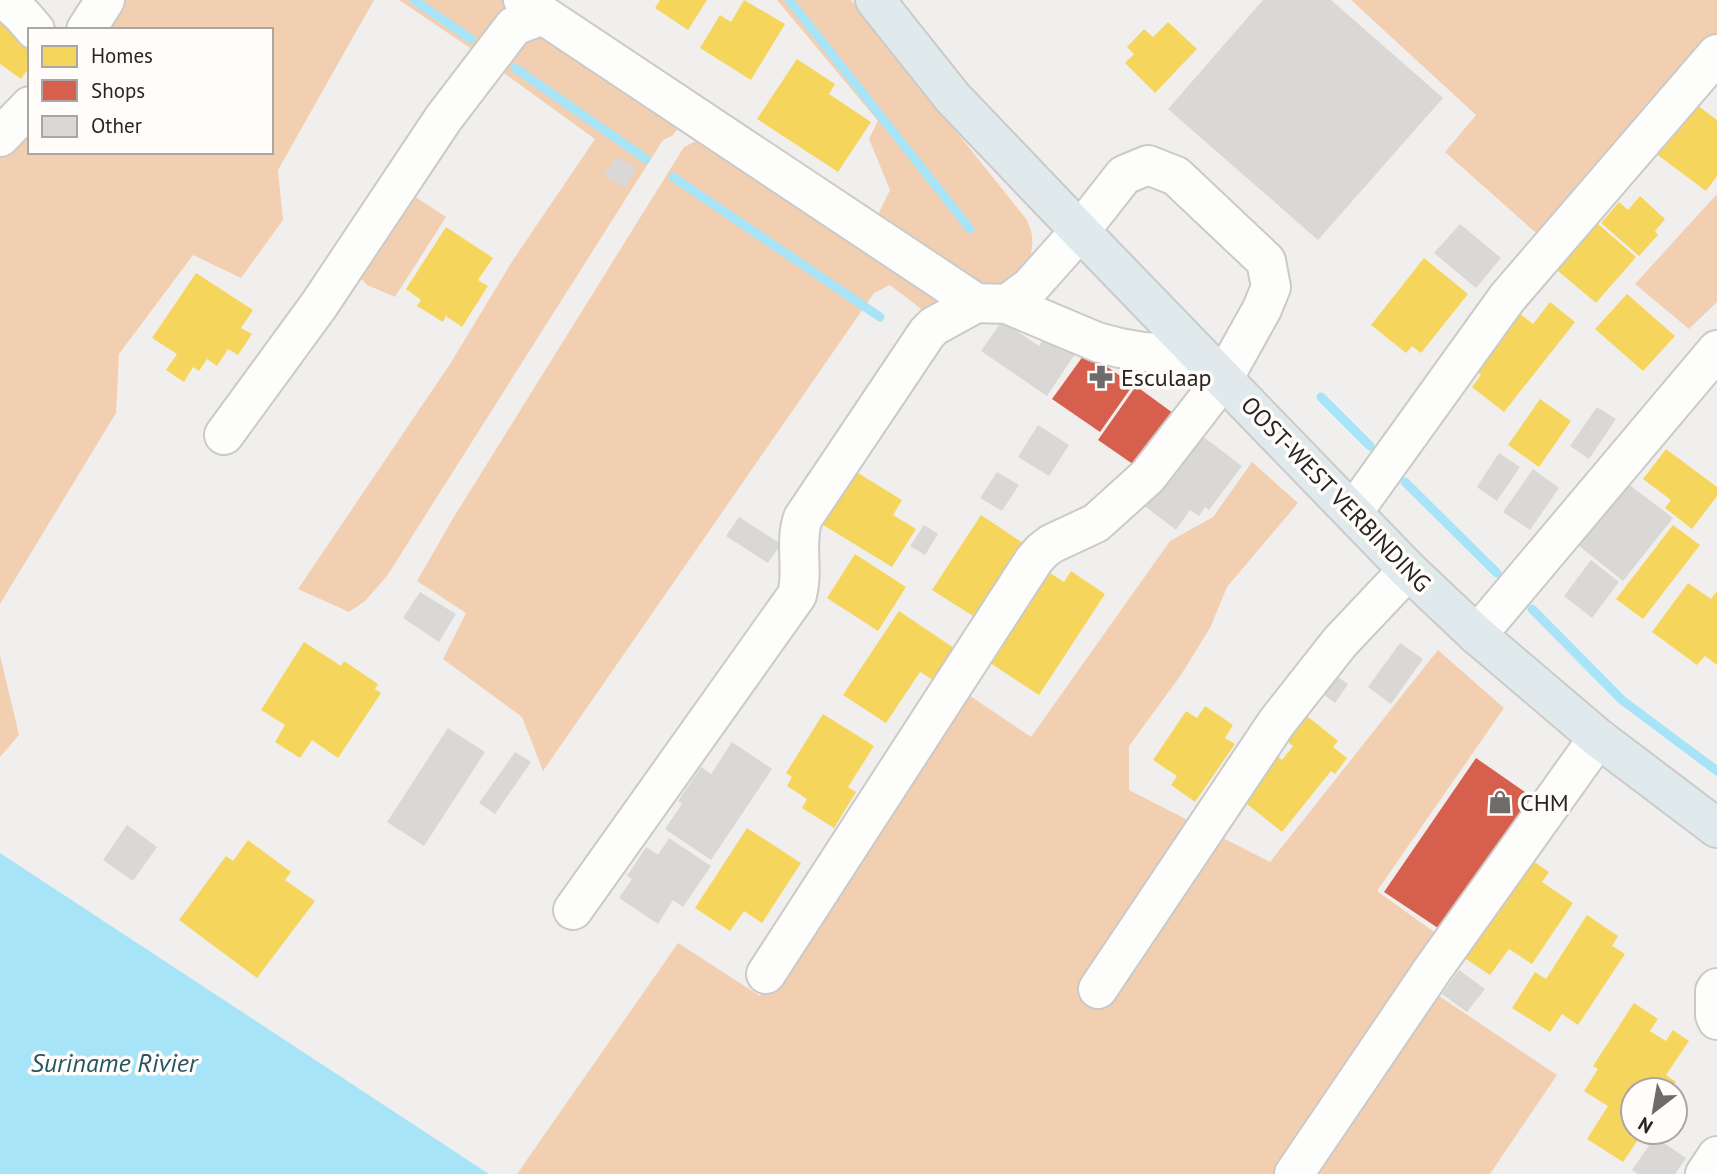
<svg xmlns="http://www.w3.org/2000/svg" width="1717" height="1174" viewBox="0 0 1717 1174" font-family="'PT Sans',sans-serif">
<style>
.green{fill:#f3cfb2}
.water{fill:#a8e4f8}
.homes{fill:#f6d55c}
.shops{fill:#d6604d}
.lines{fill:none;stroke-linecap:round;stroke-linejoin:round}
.stream{stroke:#a8e4f8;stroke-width:9}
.building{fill:#d9d8d6}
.minor-casing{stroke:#cccac8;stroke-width:42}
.major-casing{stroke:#cbcac9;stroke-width:42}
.minor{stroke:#fdfdfc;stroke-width:38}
.major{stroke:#e0e9eb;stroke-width:38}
.labels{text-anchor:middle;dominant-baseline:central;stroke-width:7;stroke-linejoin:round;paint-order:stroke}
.poi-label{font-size:24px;fill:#272524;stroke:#fffcfa;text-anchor:start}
.street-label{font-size:24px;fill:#272524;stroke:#fffcfa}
.water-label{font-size:26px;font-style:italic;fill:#235564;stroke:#fffcfa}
</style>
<rect width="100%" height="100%" fill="#f1efed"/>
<path class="green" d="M113 0H374L278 170 283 220 241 278 193 255 119 354 116 413 0 604V150L30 118V152H271V30H93Z
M399 0H509L523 11 479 54Z
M777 0H851L1027 220C1028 224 1030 227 1031 231 1036 248 1027 276 1010 284 1001 288 991 287 982 286L876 219 890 190 869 139 878 121Z
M1351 0H1717V43L1545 241 1445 152 1476 115Z
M532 28 679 127 672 136 663 140 387 576 365 601 349 612 298 589 450 364 513 260 595 139 494 66Z
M700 139 952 297 929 315 890 285 874 293 543 771 522 717 443 659 466 613 417 581 452 520 684 147Z
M403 189 446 217 395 297 367 285 357 274Z
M1717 194V302L1689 329 1635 284Z
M1252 462 1298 503 1227 587 1210 628 1181 675 1129 746V790L1270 862 1438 650 1504 708 1377 891 1444 939 1283 1174H517L678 943 760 996 960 689 1031 737 1170 541 1213 517Z
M0 655 19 735 0 757Z
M1430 990 1557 1075 1490 1174H1303Z"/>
<path class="water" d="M0 853 489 1174H0Z"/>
<path class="homes" d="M660 0H707L688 30 655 8Z
M744 0 785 24 751 80 700 48 720 15 731 22Z
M0 4 30 36V66L21 79 0 64Z
M1168 22 1197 49 1155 93 1125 63 1134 54 1127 47 1144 29 1153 37Z
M797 59 835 84 829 94 871 122 838 172 757 119Z
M1693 102 1717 120V176L1706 191 1655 153Z
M1640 196 1665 219 1655 231 1658 235 1639 256 1601 223 1619 202 1628 210Z
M1597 223 1636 257 1596 303 1557 270Z
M446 227 493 258 478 280 488 286 462 327 446 316 443 322 417 306 421 300 406 289Z
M1424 258 1468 294 1421 353 1412 346 1406 353 1371 325Z
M196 273 253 310 241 328 252 334 238 355 228 349 217 366 207 359 199 371 193 367 184 382 166 370 177 354 152 338Z
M1627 294 1675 336 1643 371 1595 329Z
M1550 302 1575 322 1504 412 1472 387 1481 375 1465 363 1510 306 1533 324Z
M1540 399 1571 421 1539 467 1508 445Z
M1666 449 1717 487V496L1692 529 1665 508 1671 500 1643 479Z
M848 467 902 500 893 515 916 529 892 567 815 520Z
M981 515 1029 547 981 621 932 590Z
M1673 525 1700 545 1643 619 1616 599Z
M855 554 906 587 878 631 827 598Z
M1041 567 1064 582 1071 571 1105 594 1039 695 981 657Z
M1688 583 1711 599 1717 591V665L1705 656 1697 665 1652 632Z
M899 611 954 648 933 680 920 672 886 723 843 695Z
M304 642 341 666 344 661 378 684 375 689 381 693 338 758 312 740 300 758 275 742 285 725 261 710Z
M1205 706 1233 725 1225 738 1235 744 1195 802 1171 785 1177 776 1153 760 1186 711 1197 718Z
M1297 708 1338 741 1333 747 1347 758 1335 774 1331 771 1282 832 1237 796 1272 752 1282 760 1293 746 1277 733Z
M823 714 874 746 848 787 856 792 834 828 802 808 807 799 787 786 792 777 786 773Z
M747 828 801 863 762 923 744 911 730 931 695 908Z
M248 840 291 872 285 880 315 901 257 978 179 920 226 856 233 861Z
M1527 857 1549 872 1542 882 1573 903 1532 964 1509 949 1490 975 1460 955Z
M1587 915 1618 936 1612 946 1625 954 1578 1025 1562 1014 1550 1032 1512 1008 1535 972 1546 979Z
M1634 1003 1658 1019 1650 1031 1666 1041 1673 1030 1689 1041 1666 1075 1676 1082 1670 1090H1633V1132H1643L1623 1162 1587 1139 1608 1106 1584 1091 1598 1069 1593 1066Z"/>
<path class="shops" d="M1086 352 1133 385 1100 432 1052 399Z
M1136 386 1177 416 1140 469 1098 440Z
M1476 758 1535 799 1444 932 1384 892Z"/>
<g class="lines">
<path class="stream" d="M414 0 471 39
M789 0 970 229
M515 68 646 159
M673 177 880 317
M1321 397 1370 446
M1405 482 1497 573
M1532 609 1622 700 1717 771"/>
</g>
<path class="building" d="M1263 0H1331L1443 98 1318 240 1168 109Z
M617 156 637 169 624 188 604 175Z
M1460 224 1501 258 1476 288 1434 253Z
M1002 321 1039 346 1046 334 1075 354 1047 396 981 351Z
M1597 407 1616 419 1589 459 1570 446Z
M1038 425 1069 445 1049 476 1018 457Z
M1197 432 1242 466 1209 510 1205 507 1199 516 1190 510 1176 530 1142 504Z
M1499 453 1520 467 1497 501 1477 487Z
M1533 469 1559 488 1530 530 1503 512Z
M997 472 1019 485 1002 511 980 498Z
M1627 483 1673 518 1623 581 1578 545Z
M739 517 781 544 768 563 726 536Z
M924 525 938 534 925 555 910 546Z
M1591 560 1619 582 1592 618 1564 596Z
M420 592 456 614 439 642 403 618Z
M1400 643 1423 659 1391 704 1368 687Z
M1329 671 1348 684 1335 703 1316 689Z
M448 728 485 752 424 846 387 822Z
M732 742 772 769 711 860 665 829 682 804 678 801 701 767 711 774Z
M515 752 531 762 495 814 479 803Z
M127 825 157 847 133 881 103 860Z
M669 838 711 866 683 907 673 900 658 924 619 898 632 879 627 876 646 847 658 855Z
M1459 970 1485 989 1467 1012 1442 994Z
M1655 1137 1686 1158 1675 1174H1638L1632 1170Z"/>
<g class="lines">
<g class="minor-casing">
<path id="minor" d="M6 0 22 15 35 30
M523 0 543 15 976 303 1007 304 1097 342 1120 348 1143 352 1199 354
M86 30 105 0
M0 137 30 106
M224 435 319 305 443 119 514 26 543 15
M1353 512 1507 298 1717 54
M1477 635 1717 350
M573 910 797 595C804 570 794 542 803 518L927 333 934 326 976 303
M766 974 1034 560 1042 551 1051 544 1096 523 1148 476 1223 379 1262 309 1271 287 1266 261 1176 176 1148 165 1124 175 1080 231 1030 287 1007 304
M1717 988 1715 991V1015L1717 1020
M1098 989 1277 722 1340 642 1408 570
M1294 1174 1433 969 1598 738
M1705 1174 1717 1156"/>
</g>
<g class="major-casing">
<path id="major" d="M875 0 953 98 1080 231 1408 570 1477 635 1598 738 1717 828"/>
</g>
<use href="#minor" class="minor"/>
<use href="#major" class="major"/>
</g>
<defs>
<g id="pharmacy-bare" transform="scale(1.89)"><path d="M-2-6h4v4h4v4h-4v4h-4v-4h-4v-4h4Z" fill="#6e6c6a" stroke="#fffcfa" stroke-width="2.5" paint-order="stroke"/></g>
<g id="shop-bare" transform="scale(1.89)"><path d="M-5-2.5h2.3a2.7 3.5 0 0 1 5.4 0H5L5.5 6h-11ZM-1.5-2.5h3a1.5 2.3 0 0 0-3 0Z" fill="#6e6c6a" stroke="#fffcfa" stroke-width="2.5" paint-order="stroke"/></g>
</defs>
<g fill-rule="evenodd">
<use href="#pharmacy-bare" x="1101" y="377"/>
<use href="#shop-bare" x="1500" y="802"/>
</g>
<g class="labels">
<g class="poi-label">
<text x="1121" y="377">Esculaap</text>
<text x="1520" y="802">CHM</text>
</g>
<g class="street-label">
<text transform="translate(1336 494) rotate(46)">OOST-WEST VERBINDING</text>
</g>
<g class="water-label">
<text x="114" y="1062">Suriname Rivier</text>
</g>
</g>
<rect x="28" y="28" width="245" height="126" fill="#fffcfa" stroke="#a9a6a4" stroke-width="2"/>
<rect x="42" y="46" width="35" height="21" fill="#f6d55c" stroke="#a9a6a4" stroke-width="2"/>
<text x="91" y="63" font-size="21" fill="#272524">Homes</text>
<rect x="42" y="80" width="35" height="21" fill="#d6604d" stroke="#a9a6a4" stroke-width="2"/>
<text x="91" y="98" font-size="21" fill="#272524">Shops</text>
<rect x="42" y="116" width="35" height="21" fill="#d9d8d6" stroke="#a9a6a4" stroke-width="2"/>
<text x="91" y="133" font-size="21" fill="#272524">Other</text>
<g transform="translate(1654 1111) rotate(211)"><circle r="33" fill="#fffcfa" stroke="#a9a6a4" stroke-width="2"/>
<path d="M0-5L12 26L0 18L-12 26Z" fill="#6e6c6a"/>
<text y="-10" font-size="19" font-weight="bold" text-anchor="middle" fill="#272524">N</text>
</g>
</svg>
